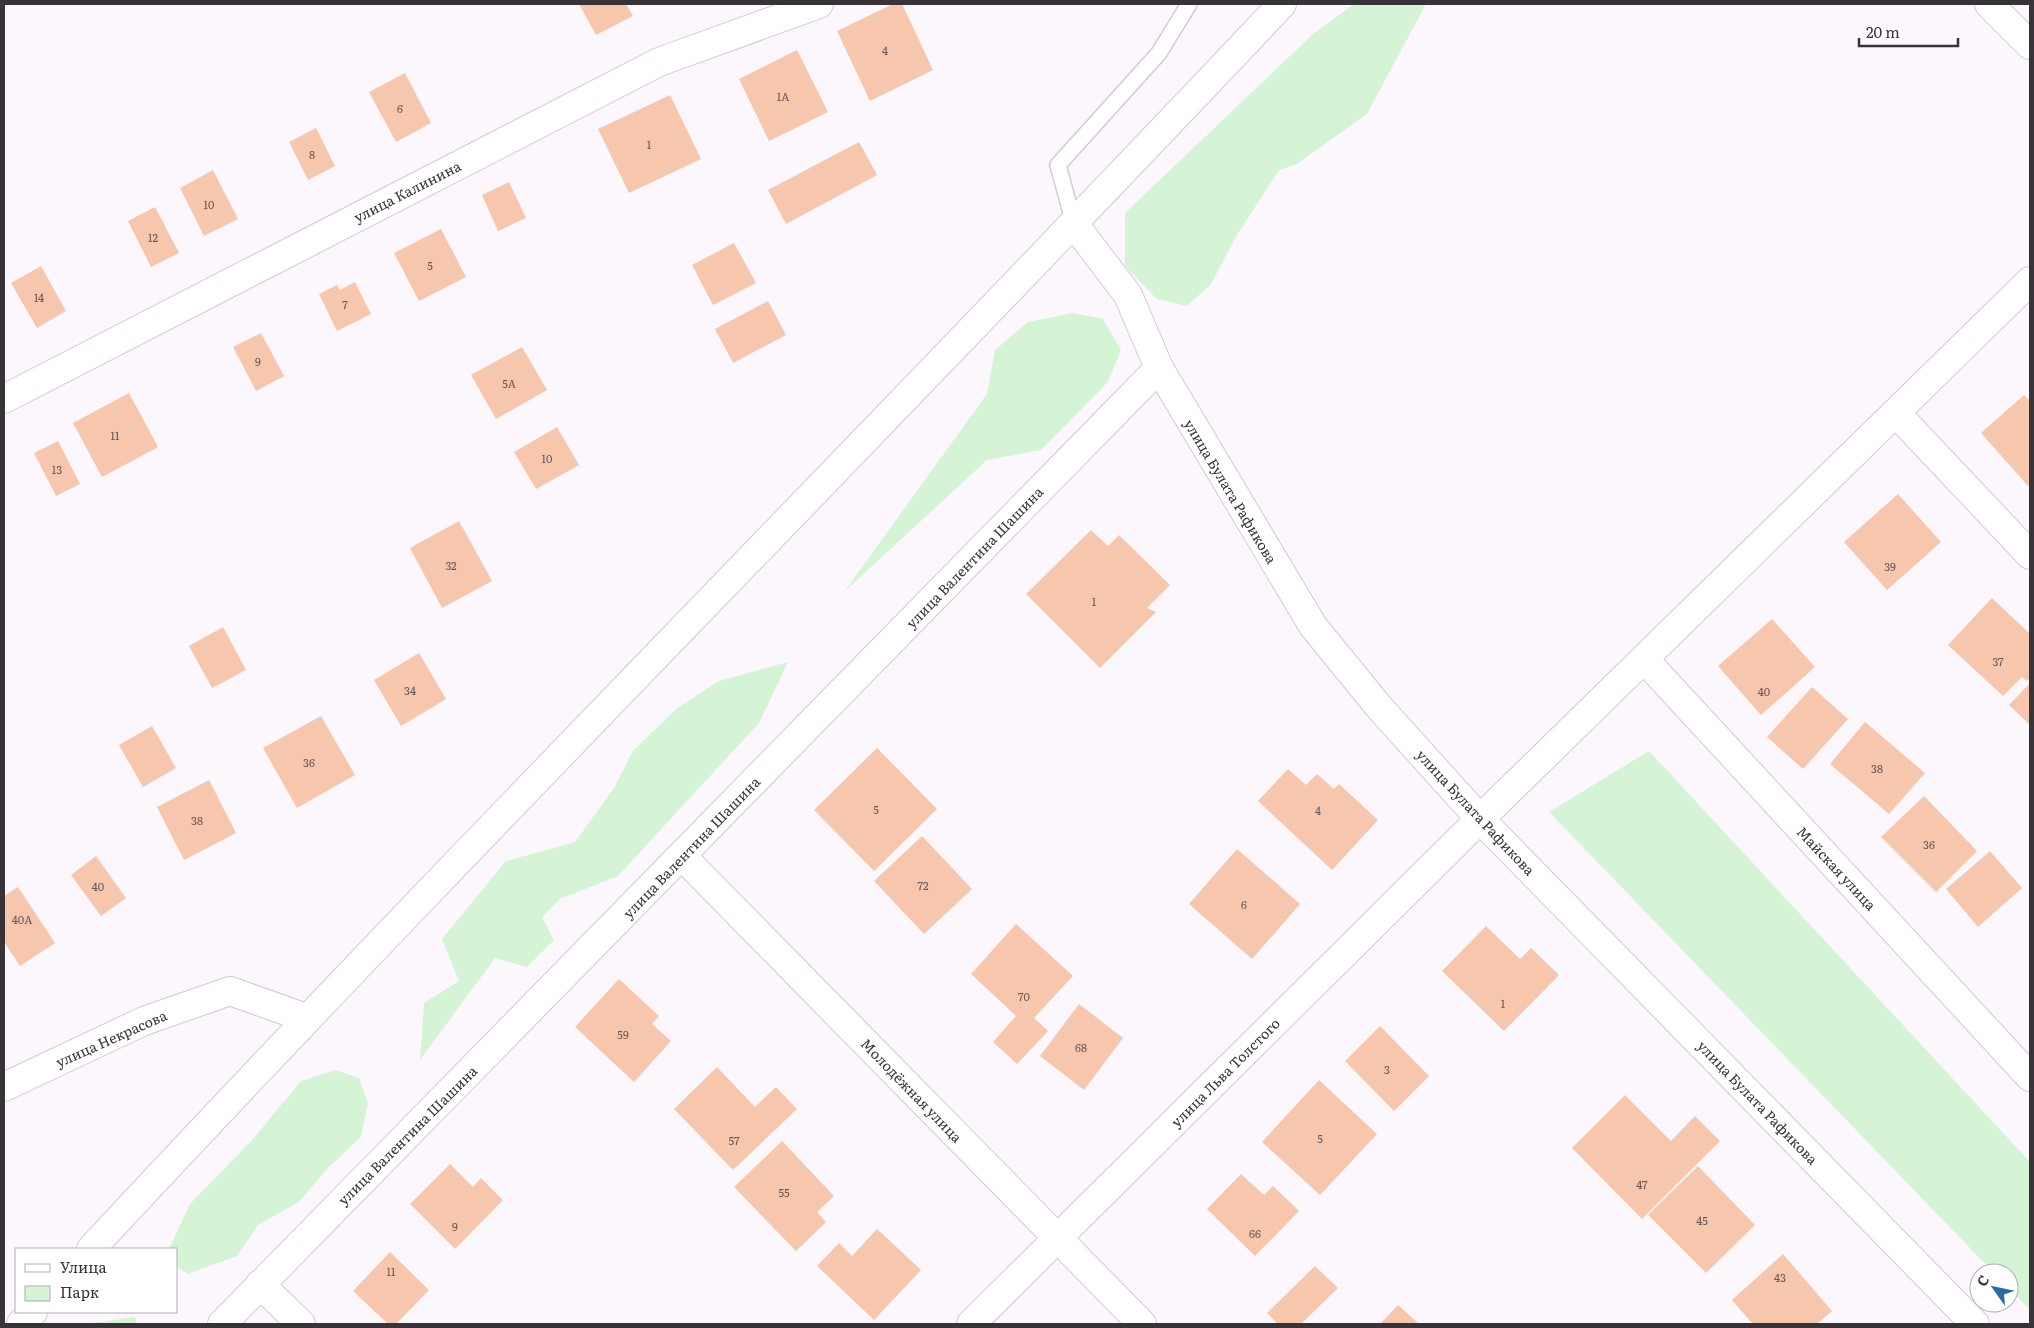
<svg xmlns="http://www.w3.org/2000/svg" width="2034" height="1328" viewBox="0 0 2034 1328" font-family="Literata,serif">
<style>
.green{fill:#d5f4d6}
.building{fill:#f7c7ad}
.lines{fill:none;stroke-linecap:round;stroke-linejoin:round}
.service-casing{stroke:#d6c7d9;stroke-width:18}
.minor-casing{stroke:#d6c7d9;stroke-width:30}
.tertiary-casing{stroke:#d6c7d9;stroke-width:30}
.service{stroke:#fff;stroke-width:15}
.minor{stroke:#fff;stroke-width:28}
.tertiary{stroke:#fff;stroke-width:28}
.labels{text-anchor:middle;dominant-baseline:central;stroke-width:4.5;stroke-linejoin:round;paint-order:stroke}
.number-label{font-size:11px;fill:#685756}
.street-label{font-size:14px;fill:#383239;stroke:#fff}
</style>
<rect width="100%" height="100%" fill="#fcf6fd"/>
<path class="green" d="M1354 4H1426L1367 114 1297 164 1279 170 1237 235 1211 284 1187 306 1157 299 1125 266V213L1313 34Z
M1073 313 1103 319 1121 350 1108 382 1041 450 987 460 844 592 987 394 995 350 1028 322Z
M788 662 759 723 618 876 560 899 542 917 554 940 527 967 495 958 420 1060 424 1003 459 981 442 939 506 861 575 842 614 788 633 751 676 709 719 681Z
M1649 751 2030 1162V1310L2009 1288V1273H1994L1549 812Z
M336 1070 359 1078 368 1103 361 1137 327 1169 299 1202 258 1225 237 1256 188 1274 176 1266V1249H169L190 1204 253 1139 301 1081Z
M135 1317 136 1324H91L93 1323Z"/>
<path class="building" d="M579 4H626L633 16 596 35Z
M893 4H902L933 70 870 101 837 31Z
M797 50 828 112 769 141 739 79Z
M405 73 431 123 396 142 369 92Z
M670 95 701 159 629 193 598 129Z
M316 128 335 166 308 180 289 142Z
M859 142 877 175 786 224 768 190Z
M213 170 238 219 204 236 180 188Z
M509 182 526 218 498 231 482 195Z
M155 207 179 253 151 267 128 221Z
M441 229 466 277 419 301 394 253Z
M734 243 756 283 713 305 692 265Z
M41 266 66 311 37 328 11 283Z
M355 282 371 314 337 331 319 294 337 285 340 290Z
M768 301 786 335 733 363 715 329Z
M261 333 284 376 256 391 233 347Z
M522 347 547 390 496 419 471 375Z
M129 393 158 447 102 477 73 423Z
M2024 395 2030 401V484L2028 486 1981 433Z
M557 427 579 465 536 489 514 452Z
M58 441 80 484 56 496 34 453Z
M1898 494 1941 542 1887 590 1844 542Z
M459 521 492 581 442 608 410 548Z
M1091 530 1108 546 1119 535 1170 585 1147 608 1156 612 1100 668 1026 594Z
M1992 598 2030 634V678L2027 681 2022 677 2003 696 1948 645Z
M1772 619 1815 667 1761 715 1718 666Z
M223 627 246 670 212 688 189 646Z
M419 653 446 699 401 726 374 680Z
M2030 683V725L2009 705Z
M1812 687 1848 719 1803 769 1767 737Z
M321 716 355 775 297 808 263 748Z
M1865 722 1925 773 1889 814 1830 764Z
M152 726 176 768 143 787 119 745Z
M877 748 937 809 874 871 814 810Z
M1288 769 1306 785 1317 774 1334 789 1339 784 1378 820 1332 870 1258 801Z
M209 780 236 833 184 860 157 807Z
M1924 796 1977 851 1936 892 1881 837Z
M922 836 972 889 924 934 874 881Z
M1237 849 1300 904 1252 959 1189 904Z
M1990 851 2022 888 1978 927 1946 889Z
M96 856 126 898 101 916 71 875Z
M18 887 55 943 20 966 4 942V896Z
M1016 924 1073 976 1034 1018 1048 1031 1017 1064 993 1042 1016 1016 971 974Z
M1486 926 1520 959 1531 948 1559 975 1504 1031 1442 971Z
M619 979 659 1016 652 1024 671 1041 634 1082 575 1027Z
M1079 1004 1123 1038 1084 1090 1040 1056Z
M1380 1026 1429 1076 1394 1111 1345 1061Z
M717 1067 755 1107 776 1087 797 1109 733 1170 674 1109Z
M1319 1080 1377 1134 1320 1195 1262 1142Z
M1625 1095 1671 1141 1695 1116 1720 1141 1642 1219 1572 1148Z
M782 1141 834 1196 817 1212 826 1222 796 1251 734 1187Z
M450 1164 473 1187 481 1178 503 1200 455 1249 410 1204Z
M1698 1166 1755 1225 1706 1273 1648 1215Z
M1241 1174 1264 1195 1273 1186 1299 1211 1255 1256 1207 1209Z
M877 1229 921 1270 874 1320 817 1266 839 1243 852 1256Z
M390 1252 429 1290 396 1324H388L353 1291Z
M1783 1254 1832 1311 1817 1324H1753L1732 1300Z
M1315 1266 1338 1288 1301 1324H1278L1267 1313Z
M1398 1305 1419 1324H1380Z"/>
<g class="lines">
<g class="service-casing">
<path id="service" d="M1074 224 1058 165 1159 53 1189 4"/>
</g>
<g class="minor-casing">
<path id="minor" d="M1989 4 2030 45
M1074 224 1128 295 1159 368 1313 626 1379 707 1480 819 1975 1324
M4 399 659 62 819 4
M1896 413 2030 555
M1644 659 2030 1077
M682 856 1142 1324
M4 1087 144 1021 230 991 306 1018
M260 1284 301 1324
M222 1324 1159 368
M971 1324 1480 819 2030 281"/>
</g>
<g class="tertiary-casing">
<path id="tertiary" d="M91 1249C482 829 888 422 1282 4
M21 1324 33 1312"/>
</g>
<use href="#service" class="service"/>
<use href="#minor" class="minor"/>
<use href="#tertiary" class="tertiary"/>
</g>
<g class="labels">
<g class="number-label">
<text x="885" y="50">4</text>
<text x="783" y="96">1А</text>
<text x="400" y="108">6</text>
<text x="649" y="144">1</text>
<text x="312" y="154">8</text>
<text x="209" y="204">10</text>
<text x="153" y="237">12</text>
<text x="430" y="265">5</text>
<text x="39" y="297">14</text>
<text x="345" y="304">7</text>
<text x="258" y="361">9</text>
<text x="509" y="383">5А</text>
<text x="115" y="435">11</text>
<text x="547" y="458">10</text>
<text x="57" y="469">13</text>
<text x="451" y="565">32</text>
<text x="1890" y="566">39</text>
<text x="1094" y="601">1</text>
<text x="1998" y="661">37</text>
<text x="410" y="690">34</text>
<text x="1764" y="691">40</text>
<text x="309" y="762">36</text>
<text x="1877" y="768">38</text>
<text x="876" y="809">5</text>
<text x="1318" y="810">4</text>
<text x="197" y="820">38</text>
<text x="1929" y="844">36</text>
<text x="923" y="885">72</text>
<text x="98" y="886">40</text>
<text x="1244" y="904">6</text>
<text x="22" y="919">40А</text>
<text x="1024" y="996">70</text>
<text x="1503" y="1003">1</text>
<text x="623" y="1034">59</text>
<text x="1081" y="1047">68</text>
<text x="1387" y="1069">3</text>
<text x="1320" y="1138">5</text>
<text x="734" y="1140">57</text>
<text x="1642" y="1184">47</text>
<text x="784" y="1192">55</text>
<text x="1702" y="1220">45</text>
<text x="455" y="1226">9</text>
<text x="1255" y="1233">66</text>
<text x="391" y="1271">11</text>
<text x="1780" y="1277">43</text>
</g>
<g class="street-label">
<text transform="translate(407 191) rotate(-27)">улица Калинина</text>
<text transform="translate(1231 491) rotate(59)">улица Булата Рафикова</text>
<text transform="translate(974 557) rotate(-46)">улица Валентина Шашина</text>
<text transform="translate(1476 812) rotate(47)">улица Булата Рафикова</text>
<text transform="translate(691 847) rotate(-46)">улица Валентина Шашина</text>
<text transform="translate(1837 868) rotate(47)">Майская улица</text>
<text transform="translate(111 1038) rotate(-24)">улица Некрасова</text>
<text transform="translate(1225 1072) rotate(-45)">улица Льва Толстого</text>
<text transform="translate(912 1090) rotate(46)">Молодёжная улица</text>
<text transform="translate(1758 1102) rotate(46)">улица Булата Рафикова</text>
<text transform="translate(407 1135) rotate(-45)">улица Валентина Шашина</text>
</g>
</g>
<rect width="2034" height="1328" fill="none" stroke="#383239" stroke-width="10"/>
<rect x="15" y="1248" width="162" height="65" fill="#ffffff" stroke="#afadb0"/>
<rect x="25" y="1264" width="25" height="8" fill="#ffffff" stroke="#afadb0"/>
<text x="60" y="1273" font-size="15" fill="#383239">Улица</text>
<rect x="25" y="1286" width="25" height="15" fill="#d5f4d6" stroke="#afadb0"/>
<text x="60" y="1298" font-size="15" fill="#383239">Парк</text>
<g transform="translate(1994 1288) rotate(303)"><circle r="24" fill="#ffffff" stroke="#afadb0"/>
<path d="M0-4L9 19L0 12L-9 19Z" fill="#2a6ca2"/>
<text y="-8" font-size="14" font-weight="bold" text-anchor="middle" fill="#383239">С</text>
</g>
<path d="M1859 38v8h99v-8" fill="none" stroke="#383239" stroke-width="2.5"/>
<text x="1866" y="38" font-size="15" fill="#383239" stroke="#ffffff" stroke-width="4" paint-order="stroke">20 m</text>
</svg>
